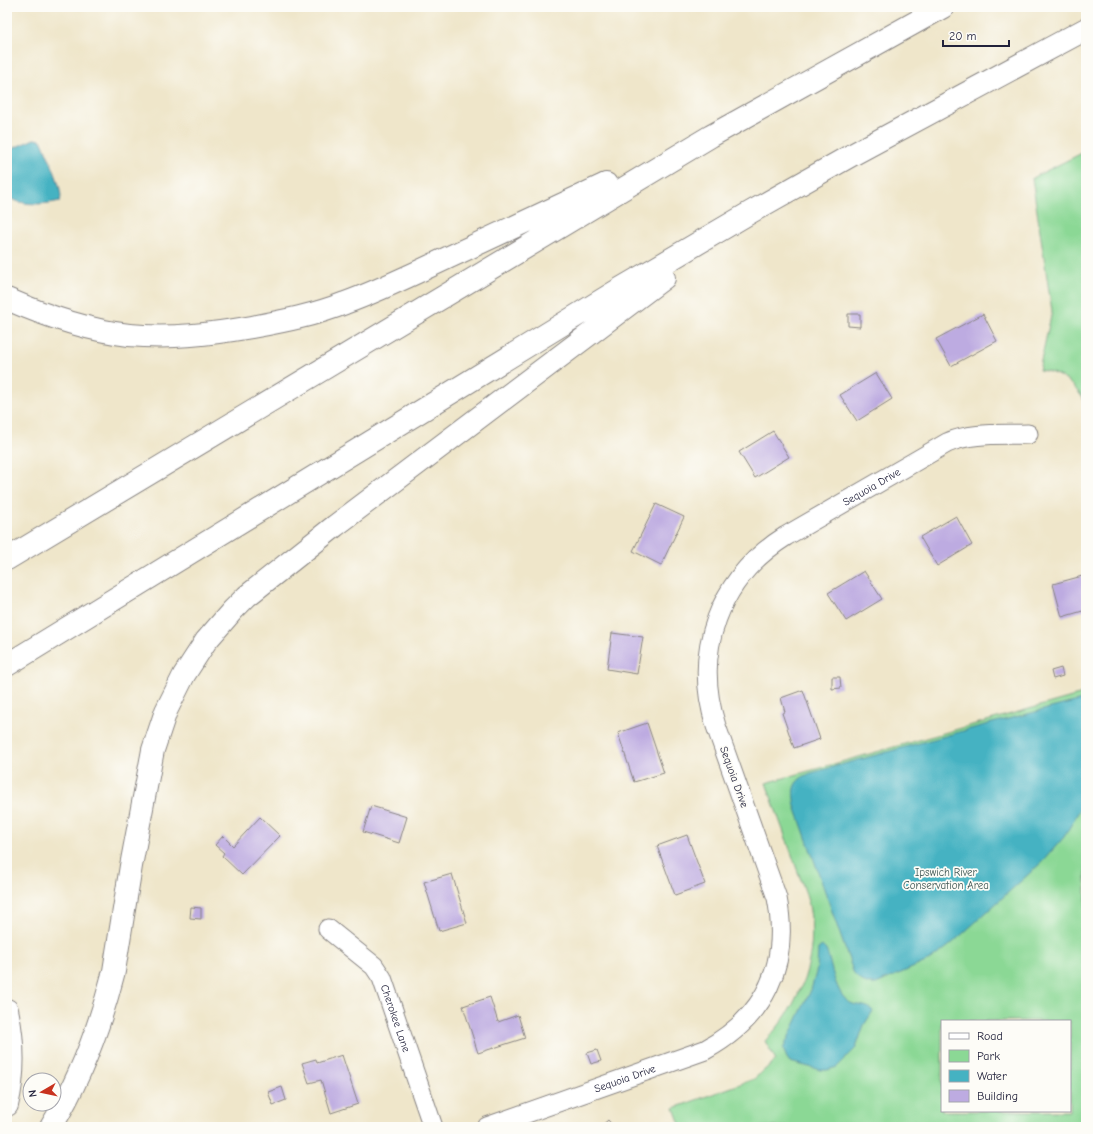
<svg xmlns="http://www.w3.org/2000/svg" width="1093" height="1134" viewBox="0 0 1093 1134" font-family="'Comic Neue',sans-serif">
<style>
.green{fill:#8bd895;stroke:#567d68;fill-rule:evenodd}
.water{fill:#45b2c2;stroke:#346a7e}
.building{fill:#bdabe1}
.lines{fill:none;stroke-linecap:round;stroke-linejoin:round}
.minor-casing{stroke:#888482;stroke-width:21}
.motorway-casing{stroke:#888482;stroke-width:24}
.minor{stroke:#fff;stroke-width:19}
.motorway{stroke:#fff;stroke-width:22}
.labels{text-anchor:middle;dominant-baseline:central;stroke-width:3.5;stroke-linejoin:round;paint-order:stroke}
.street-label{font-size:11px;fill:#22223b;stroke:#fdfcf7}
.park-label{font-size:11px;fill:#425956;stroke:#fdfcf7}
</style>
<rect width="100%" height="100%" fill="#fdfcf7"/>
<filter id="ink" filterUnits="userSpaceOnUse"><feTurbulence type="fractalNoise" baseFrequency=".025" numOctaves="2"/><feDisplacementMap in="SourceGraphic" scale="8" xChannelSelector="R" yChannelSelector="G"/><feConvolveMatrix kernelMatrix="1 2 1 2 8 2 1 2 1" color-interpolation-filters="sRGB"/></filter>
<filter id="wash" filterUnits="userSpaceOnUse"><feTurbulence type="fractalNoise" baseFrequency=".012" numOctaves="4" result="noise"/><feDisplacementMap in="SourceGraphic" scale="16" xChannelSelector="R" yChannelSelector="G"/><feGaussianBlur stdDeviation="0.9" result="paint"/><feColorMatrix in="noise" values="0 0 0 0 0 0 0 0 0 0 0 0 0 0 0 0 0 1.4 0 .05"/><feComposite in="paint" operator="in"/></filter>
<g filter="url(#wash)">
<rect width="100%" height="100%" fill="#efe6ca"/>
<path class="green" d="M1086 151V404C1077 386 1060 372 1039 370L1052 311 1032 178Z
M1086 693V1127H681L674 1108 754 1079 776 1060 765 1041C801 1005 819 956 809 905 805 888 797 871 792 855 783 831 775 807 766 783ZM942 1021H1070V1111H942Z"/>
<path class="water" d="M34 139 41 140C46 151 65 191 60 201 43 205 23 206 7 197V151Z
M1086 699V794L1079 811 1064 837 1042 862 949 946 930 960 876 984C868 985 860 981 854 974L795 806C792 788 792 781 811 773L992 723Z
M822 946 826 950 828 955C832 969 837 999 853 1004 860 1006 868 1005 873 1011L864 1025 856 1048 837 1067 827 1070H821L790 1062 787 1058 783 1049 811 990 817 969 818 949Z"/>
<g id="blocks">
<path class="building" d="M848 314H860V327L848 326Z
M983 314 997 341 951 366 936 339Z
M876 373 892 399 857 421 840 395Z
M773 431 789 457 755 478 739 452Z
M656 504 684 517 661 565 633 551Z
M956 516 972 545 937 566 920 537Z
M864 571 882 599 846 621 828 593Z
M1086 575V610L1062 617 1053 584Z
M612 633 643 637 637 674 607 669Z
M1061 668 1063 676 1053 679 1051 671Z
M832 677H840L841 688 832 689Z
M803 690 820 739 794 748 782 713 785 712 781 698Z
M647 723 664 773 634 782 618 733Z
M371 806 407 817 399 843 363 832Z
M260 817 280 836 242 875 222 856 224 853 215 845 223 836 233 846Z
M687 835 705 884 675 895 657 846Z
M452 874 467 923 439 931 424 882Z
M191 907 201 908V919L190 918Z
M490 997 498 1022 518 1015 525 1038 478 1053 463 1006Z
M597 1050 601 1061 591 1064 587 1053Z
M342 1055 358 1104 331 1113 321 1080 309 1083 302 1063 316 1059 317 1063Z
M282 1087 286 1100 273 1105 268 1092Z
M608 1120 614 1127H602L601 1126Z"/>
</g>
</g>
<g filter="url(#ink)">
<use href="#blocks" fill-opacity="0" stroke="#888482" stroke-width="1"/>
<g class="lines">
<g class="minor-casing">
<g id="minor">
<path id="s1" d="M328 929 374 966 382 978 433 1127"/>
<path id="s2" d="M487 1127 705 1050C765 1017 790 965 777 898L716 726C692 651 719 578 786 536L947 443C971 432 1002 435 1028 434"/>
</g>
</g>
<g class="motorway-casing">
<path id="motorway" d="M7 299C46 316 86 330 129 335 171 339 211 334 252 327 284 321 315 315 345 303 384 289 421 270 458 253 508 230 557 207 606 184
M7 559 711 136 943 7
M7 665 620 289 751 212 850 156 1086 29
M7 1010C14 1042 15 1073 7 1105
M51 1127C81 1078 100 1026 114 971L131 866 153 750 166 711 184 675 206 641 233 610 247 596 335 526 664 278"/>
</g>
<use href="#minor" class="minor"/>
<use href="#motorway" class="motorway"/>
</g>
</g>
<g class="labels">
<g class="street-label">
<text stroke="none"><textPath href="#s2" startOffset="913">Sequoia Drive</textPath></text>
<text transform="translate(734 777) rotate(70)">Sequoia Drive</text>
<text stroke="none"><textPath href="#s1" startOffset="116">Cherokee Lane</textPath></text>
<text stroke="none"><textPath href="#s2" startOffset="146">Sequoia Drive</textPath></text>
</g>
<g class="park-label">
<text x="946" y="872">Ipswich River<tspan x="946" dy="13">Conservation Area</tspan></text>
</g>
</g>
<rect width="1093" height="1134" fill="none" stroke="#fdfcf7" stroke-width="24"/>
<rect x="941" y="1020" width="130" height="92" fill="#fdfcf7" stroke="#a5a5ac"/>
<rect x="949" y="1033" width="20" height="6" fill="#ffffff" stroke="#a5a5ac"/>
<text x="977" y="1040" font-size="12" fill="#22223b">Road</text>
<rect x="949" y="1050" width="20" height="12" fill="#8bd895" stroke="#a5a5ac"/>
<text x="977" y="1060" font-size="12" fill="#22223b">Park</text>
<rect x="949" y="1070" width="20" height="12" fill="#45b2c2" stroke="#a5a5ac"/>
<text x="977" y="1080" font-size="12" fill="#22223b">Water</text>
<rect x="949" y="1090" width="20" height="12" fill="#bdabe1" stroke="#a5a5ac"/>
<text x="977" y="1100" font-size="12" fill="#22223b">Building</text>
<g transform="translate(42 1092) rotate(261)"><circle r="19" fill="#fdfcf7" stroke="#a5a5ac"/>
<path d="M0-3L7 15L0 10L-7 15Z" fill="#c8321e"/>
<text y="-6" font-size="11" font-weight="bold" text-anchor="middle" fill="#22223b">N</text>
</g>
<path d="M943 40v6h66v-6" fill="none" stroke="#22223b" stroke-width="2"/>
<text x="949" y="40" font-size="12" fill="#22223b" stroke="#fdfcf7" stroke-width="3" paint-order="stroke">20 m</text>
</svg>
